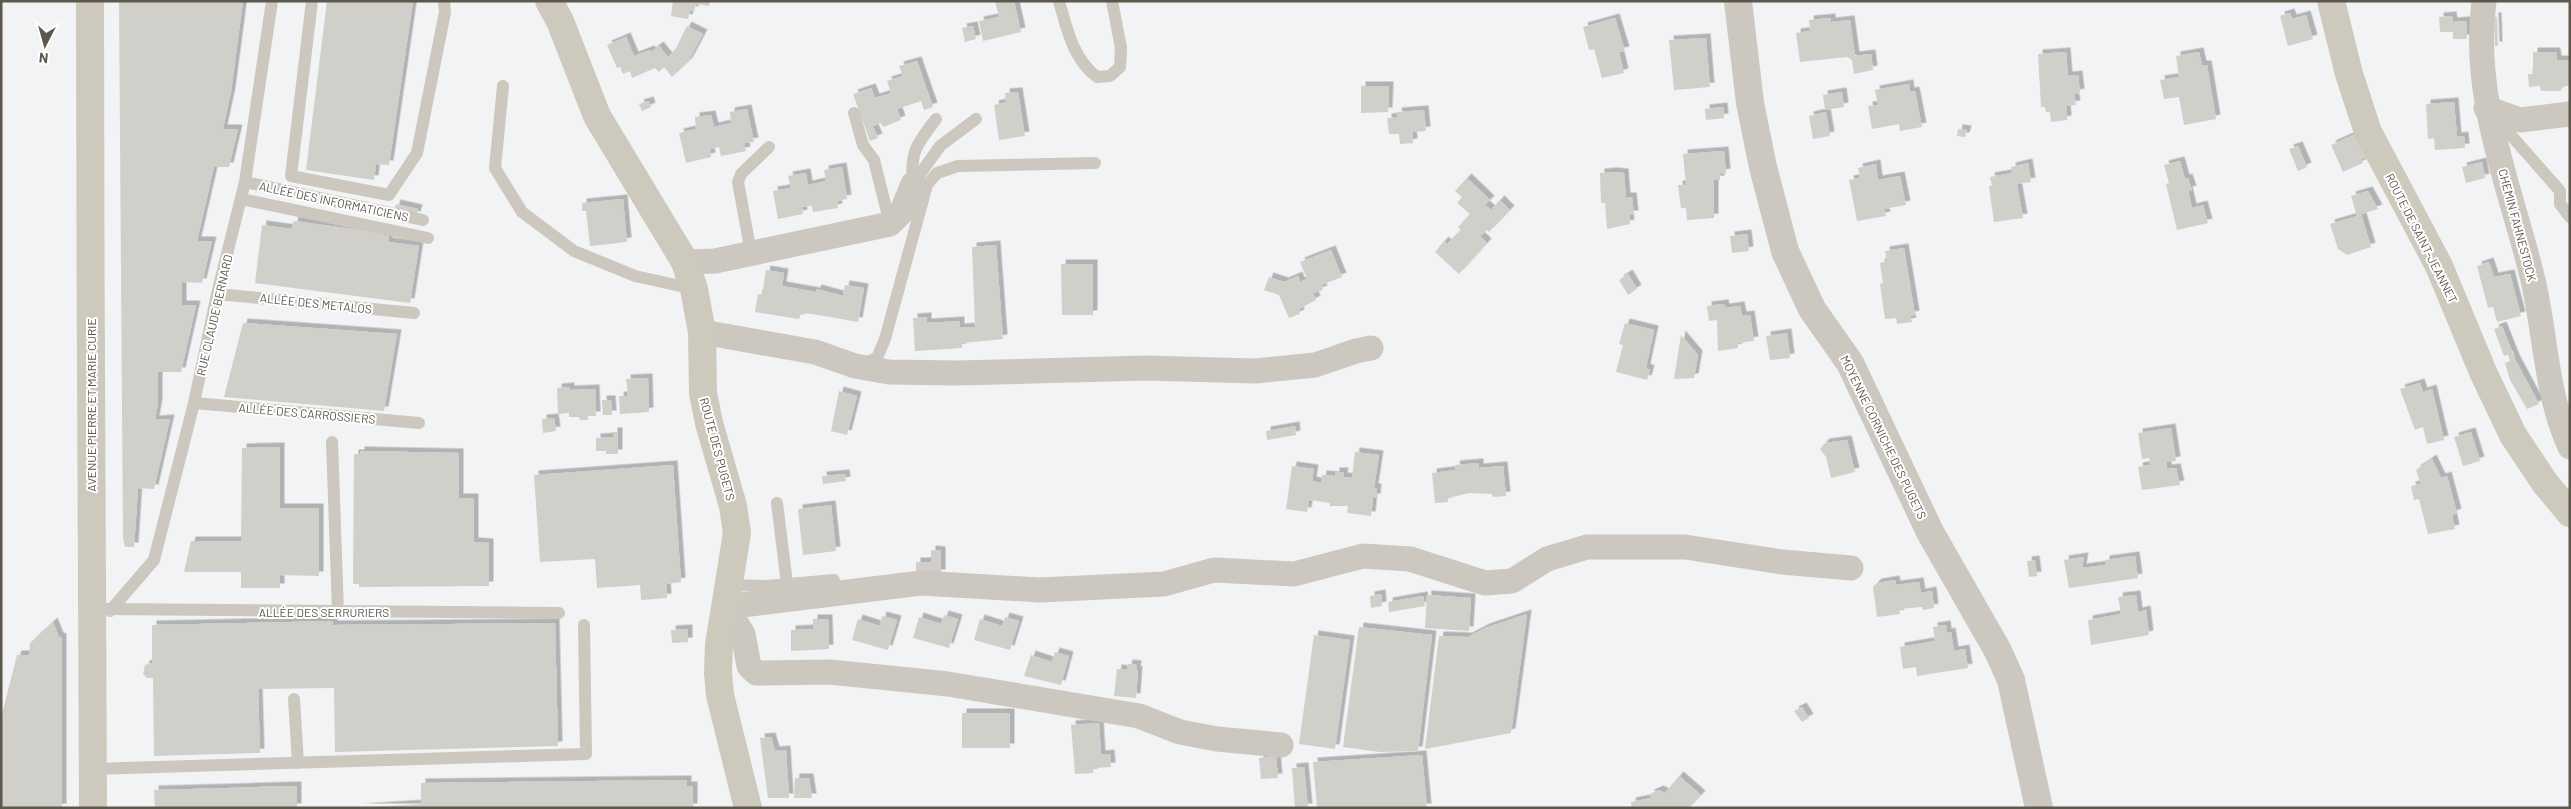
<svg xmlns="http://www.w3.org/2000/svg" width="2571" height="809" viewBox="0 0 2571 809" font-family="Barlow,sans-serif">
<style>
.building{fill:#d0cfc9;filter:url(#shadow)}
.lines{fill:none;stroke-linecap:round;stroke-linejoin:round}
.service{stroke:#ccc7bf;stroke-width:12}
.minor{stroke:#ccc7bf;stroke-width:25}
.tertiary{stroke:#ccc7bf;stroke-width:28}
.secondary{stroke:#cec9bd;stroke-width:28}
.labels{text-anchor:middle;dominant-baseline:central;stroke-width:4;stroke-linejoin:round;paint-order:stroke}
.street-label{font-size:12px;fill:#5d574c;stroke:#fff}
</style>
<defs>
<filter id="shadow"><feDropShadow dx="4.5" dy="-4.5" stdDeviation="0" flood-color="#0004"/></filter>
</defs>
<rect width="100%" height="100%" fill="#f2f3f4"/>
<path class="building" d="M119 1H243L231 92 223 129H238L229 167H214L197 241H212L202 283 182 282V305H196L181 372H158V403L155 420 170 419 154 489 138 488 134 547H125L123 538Z
M327 1H413L389 165 376 164 374 180 306 170Z
M673 1H710L709 6 696 4 694 11 690 10 688 19 671 16Z
M995 1H1014L1021 32 983 41 979 21 999 17Z
M2290 13 2292 19 2306 15 2313 39 2288 46 2280 16Z
M2452 16 2453 22 2466 21 2467 39H2453V32H2440L2439 17Z
M2494 17H2497L2498 46H2495Z
M1615 18 1625 51 1619 52 1624 73 1602 78 1594 49 1589 50 1583 27Z
M1831 18V22L1850 20 1855 56 1871 54 1873 70 1854 74 1852 60 1847 57 1800 62 1796 33 1810 31 1809 20Z
M687 26 703 34 688 62 672 77 664 67 659 72 655 68 632 78 630 71 623 74 620 67 617 68 607 45 626 37 634 56 650 50 651 52 659 46 668 57 675 50Z
M973 26 976 39 965 42 962 28Z
M1706 38 1710 87 1674 90 1669 40Z
M2066 52 2068 76 2078 75 2080 93 2074 94 2076 105 2066 106 2067 120 2051 122 2050 112H2046L2045 107H2041L2038 54Z
M2199 52 2202 65H2207L2216 119 2184 125 2179 97 2164 99 2160 80 2179 77 2176 56Z
M2533 52H2556L2557 60H2570V86H2564L2560 91H2541L2540 86 2529 87 2528 74H2533Z
M917 61 933 107 924 110 921 101 897 109 901 120 883 127 881 123 873 126 878 138 870 141 853 94 871 88 875 98 891 93 887 81 903 76 899 66Z
M1909 84 1910 92 1915 91 1922 127 1900 131 1899 124 1872 129 1868 106 1878 105 1875 90Z
M1361 86H1389L1388 112 1361 113Z
M1018 92 1025 136 999 140 994 105 1006 102 1005 93Z
M1842 92 1844 107 1825 110 1823 95Z
M649 101 651 107 642 111 639 104Z
M2454 102 2457 137 2464 136 2465 148 2435 150 2434 138 2428 139 2426 104Z
M1723 107 1724 118 1706 120 1705 109Z
M747 109 754 142 744 143 746 151 721 156 719 147 710 149 711 157 686 163 679 133 696 129 695 117 711 115 714 127 731 123 730 112Z
M1424 110 1426 131 1412 132 1413 143 1400 144 1399 134H1389L1387 118 1398 117 1397 112Z
M1826 112 1830 136 1813 139 1809 116Z
M1958 129 1967 130 1965 137 1957 136Z
M2358 133 2368 157 2361 159 2363 163 2343 172 2331 145Z
M2298 146 2307 167 2298 171 2289 149Z
M1724 151 1726 173 1720 174V180H1714V218L1687 220 1686 208H1681L1678 185H1686L1683 154Z
M2180 161 2185 179 2188 178 2192 190 2188 191 2192 208 2203 205 2208 223 2177 230 2166 184 2169 183 2164 165Z
M2482 162 2485 178 2466 183 2462 167Z
M2028 163 2031 182 2017 184 2023 218 1994 222 1989 187 1992 185 1990 177 2012 173 2011 167Z
M1876 164 1878 180 1900 176 1906 205 1884 209 1886 216 1857 221 1849 180 1860 178 1858 168Z
M842 167 847 199 837 201 838 208 813 212 812 206 802 207 803 214 778 219 773 191 791 188 788 176 806 173 808 185 826 181 824 170Z
M1613 172 1624 173 1626 197H1632L1634 215H1629L1630 224 1607 229 1605 203H1601L1600 173Z
M1467 178 1490 200 1485 205 1491 210 1500 200 1510 210 1489 232 1487 230 1480 236 1487 243 1459 274 1435 252 1444 241 1447 244 1461 230 1458 227 1470 214 1457 203 1462 197 1455 191Z
M2368 191 2378 209 2361 214 2371 247 2347 255 2338 249 2330 224 2357 216 2351 196Z
M623 199 627 242 590 246 586 211H582V203Z
M396 204 418 209 416 216 394 211Z
M294 221 389 234 388 242 419 246 410 303 255 283 262 225 292 229Z
M1747 234 1749 251 1732 253 1730 236Z
M996 245 1003 339 962 343V348L915 351 913 318 927 317V323L960 321V328L975 327 972 247Z
M1904 248 1915 315 1910 316 1912 322 1897 324 1896 318 1885 319 1880 284 1883 283 1880 263 1887 261 1885 251Z
M1331 250 1342 277 1321 285 1323 290 1313 293 1316 300 1299 309 1300 314 1289 318 1279 295 1264 290 1269 277 1284 282 1298 276 1300 282 1307 279 1300 262Z
M2489 262 2494 277 2510 274 2521 316 2497 322 2493 307 2488 308 2477 266Z
M1061 264H1093V315H1062Z
M766 270 784 273 782 286 816 292 817 289 843 296 845 285 864 288 858 322 812 314 801 313 799 319 755 312 758 294 762 295Z
M1628 274 1637 289 1628 295 1619 280Z
M1724 304 1725 308 1740 306 1742 316 1750 315 1754 341 1738 343V348L1718 351 1717 320 1709 321 1707 306Z
M243 323 397 334 384 411 224 397Z
M1625 323 1654 330 1646 368 1650 370 1647 380 1616 372 1623 345 1619 344Z
M2502 326 2515 359 2539 404 2527 409 2510 380 2505 363 2510 361 2508 355 2504 356 2494 329Z
M1787 333 1790 358 1770 360 1766 336Z
M1681 335 1698 355 1694 378 1674 379Z
M648 378 649 412 620 414 619 396H628L626 379Z
M2420 383 2423 392 2432 389 2444 440 2427 444 2423 427 2415 430 2400 389Z
M570 387V390L595 389 596 416H588V420H580L579 417H569V413L558 414 557 388Z
M839 391 857 396 847 435 831 431Z
M602 400H611L612 415H603Z
M554 418 556 431 543 433 542 419Z
M1295 426 1296 435 1267 440 1266 431Z
M2171 428 2176 461 2167 462V469L2176 468 2180 485 2142 490 2138 467 2150 465 2149 458 2142 459 2138 433Z
M613 432H618V454H606V451H596V438L613 437Z
M2471 432 2480 461 2463 466 2454 437Z
M1847 440 1855 472 1831 478 1826 457 1820 449 1825 443Z
M280 447V508H319V576L280 575V588H241V572H184L191 541H241L242 448Z
M360 451 459 453V498H474V542L489 543V586L359 587V584H353L354 454H360Z
M1355 452 1379 455 1374 488H1377L1376 498H1373L1371 516 1347 513 1348 506H1330V503L1309 500 1307 512 1286 509 1292 466 1314 469 1312 481 1321 483 1322 475 1335 476V472H1344L1343 477 1352 478Z
M2432 459 2441 478 2447 476 2457 513 2452 515 2455 529 2428 534 2419 499 2414 500 2411 486 2421 484 2416 470Z
M1479 463V468L1503 466 1506 496 1493 497 1492 494 1469 493 1448 498V502L1435 503 1432 473 1456 470 1455 465Z
M673 465 681 582 666 584 667 598 641 600 640 585 597 588 595 559 540 562 534 475Z
M845 474 846 481 823 484 822 476Z
M831 505 836 551 803 555 798 509Z
M931 550 941 551V574H916V562H931Z
M2135 556 2138 578 2069 588 2064 560 2084 557 2082 568 2105 565V560Z
M2035 560 2037 576 2029 577 2027 561Z
M1895 580 1896 585 1919 582 1921 593 1932 591 1934 608 1923 610 1922 607 1899 609 1900 614 1877 617 1873 587 1877 583Z
M1381 594 1382 606 1371 608 1370 596Z
M1427 595 1471 598 1469 631 1425 628Z
M2136 595 2138 612 2146 610 2149 635 2091 645 2088 620 2121 614 2118 597Z
M1423 596 1425 606 1389 612 1388 602Z
M1527 614 1511 733 1425 749 1439 636 1468 637 1485 628Z
M944 615 958 619 949 648 913 638 919 617 941 624Z
M882 616 897 620 888 650 852 640 858 619 880 626Z
M1005 617 1019 621 1010 650 974 640 980 619 1002 626Z
M813 619H828L829 649 791 651V630L813 629Z
M333 621V625L555 623 558 746 335 752 334 688 258 689 260 753 154 756 153 678H147L143 674 145 665 152 663V625Z
M53 622 59 637 62 638V808H1V718L17 655H29L30 643Z
M1946 625 1947 633 1951 632 1954 651 1965 649 1968 668 1917 676 1916 667 1903 669 1900 647 1935 641 1933 627Z
M1359 627 1432 635 1418 751 1380 752 1343 747Z
M688 629V642L672 643 671 630Z
M1314 635 1350 640 1335 749 1299 744Z
M1055 652 1069 656 1061 685 1024 676 1031 655 1052 662Z
M1128 664 1137 665 1136 671 1138 670 1136 698 1114 696 1117 669 1127 670Z
M1802 707 1809 718 1802 722 1794 711Z
M962 713H1010V748H962Z
M1099 723 1101 755 1110 754 1111 767 1093 768V773L1075 774 1071 725Z
M771 737 775 751 786 750 789 798H768L760 738Z
M1422 755 1427 808H1317L1313 762Z
M1276 756 1278 778 1261 779 1259 758Z
M1304 767 1308 808H1295L1292 768Z
M1679 776 1701 795 1689 808H1632L1631 802 1651 798 1650 794 1659 790 1665 793Z
M795 778H809L812 798H794Z
M687 780V786H693V808H359L421 804V783Z
M297 786V808H155L154 790Z"/>
<g class="lines">
<path class="service" d="M312 1 291 176 389 195 417 153 445 12 444 1
M1059 1C1067 29 1073 59 1097 77L1110 76 1120 67 1121 48 1112 1
M503 86 495 168 522 212 574 251 635 276 694 289
M854 113 863 145 874 160 890 224
M2495 117 2560 191V204L2570 217
M245 182 423 220
M913 184 940 146 976 119
M913 184C910 151 917 144 936 119
M241 199 428 238
M751 253 738 182 741 174 769 147
M217 294 414 313
M862 364 877 358 885 339 927 185 937 173 958 166 1095 163
M194 403 419 423
M332 442 338 612
M777 503 787 584
M729 585 767 586 834 580
M105 609 559 613
M110 611 154 560 194 403 217 294 245 182 272 1
M294 699 298 763
M93 769 586 754 584 625"/>
<path class="minor" d="M2484 1C2471 98 2511 188 2533 280 2546 336 2546 395 2570 447
M2486 108 2520 120 2570 114
M685 262 715 261 890 224 901 213 913 184
M702 332 815 352 855 366 889 372 957 373 1146 368 1255 371 1315 365 1356 351 1371 348
M1281 745 1217 739 1180 732 1139 716 948 684 830 672 756 673 749 666 743 634 726 607 921 583 1040 590 1164 584 1214 570 1294 574 1363 556 1410 559 1485 583 1512 581 1547 559 1587 547H1685L1782 562 1851 568"/>
<path class="tertiary" d="M1738 1 1750 103 1763 167 1785 251 1812 309 1850 363 1930 532 1998 651 2011 680 2039 808"/>
<path class="secondary" d="M90 1C91 270 90 539 93 808
M549 1 560 21 597 116 685 262 694 289 702 332 703 393 709 423 733 506 737 533 719 645 718 673 720 695 748 808
M2331 1 2349 74 2368 132 2439 266 2483 372 2513 435 2545 483 2570 513"/>
</g>
<g class="labels">
<g class="street-label">
<text transform="translate(334 201) rotate(12)">ALLÉE DES INFORMATICIENS</text>
<text transform="translate(2518 225) rotate(75)">CHEMIN FAHNESTOCK</text>
<text transform="translate(2422 238) rotate(63)">ROUTE DE SAINT-JEANNET</text>
<text transform="translate(316 303) rotate(6)">ALLÉE DES METALOS</text>
<text transform="translate(214 315) rotate(-77)">RUE CLAUDE BERNARD</text>
<text transform="translate(91 405) rotate(-90)">AVENUE PIERRE ET MARIE CURIE</text>
<text transform="translate(307 413) rotate(5)">ALLÉE DES CARROSSIERS</text>
<text transform="translate(1884 437) rotate(64)">MOYENNE CORNICHE DES PUGETS</text>
<text transform="translate(718 449) rotate(75)">ROUTE DES PUGETS</text>
<text x="324" y="612">ALLÉE DES SERRURIERS</text>
</g>
</g>
<rect width="2571" height="809" fill="none" stroke="#5d574c" stroke-width="5"/>
<g transform="translate(45 45) rotate(186)" stroke="#ffffff" stroke-width="4" paint-order="stroke">
<path d="M0-4L9 19L0 12L-9 19Z" fill="#5d574c"/>
<text y="-8" font-size="14" font-weight="bold" text-anchor="middle" fill="#5d574c">N</text>
</g>
</svg>
